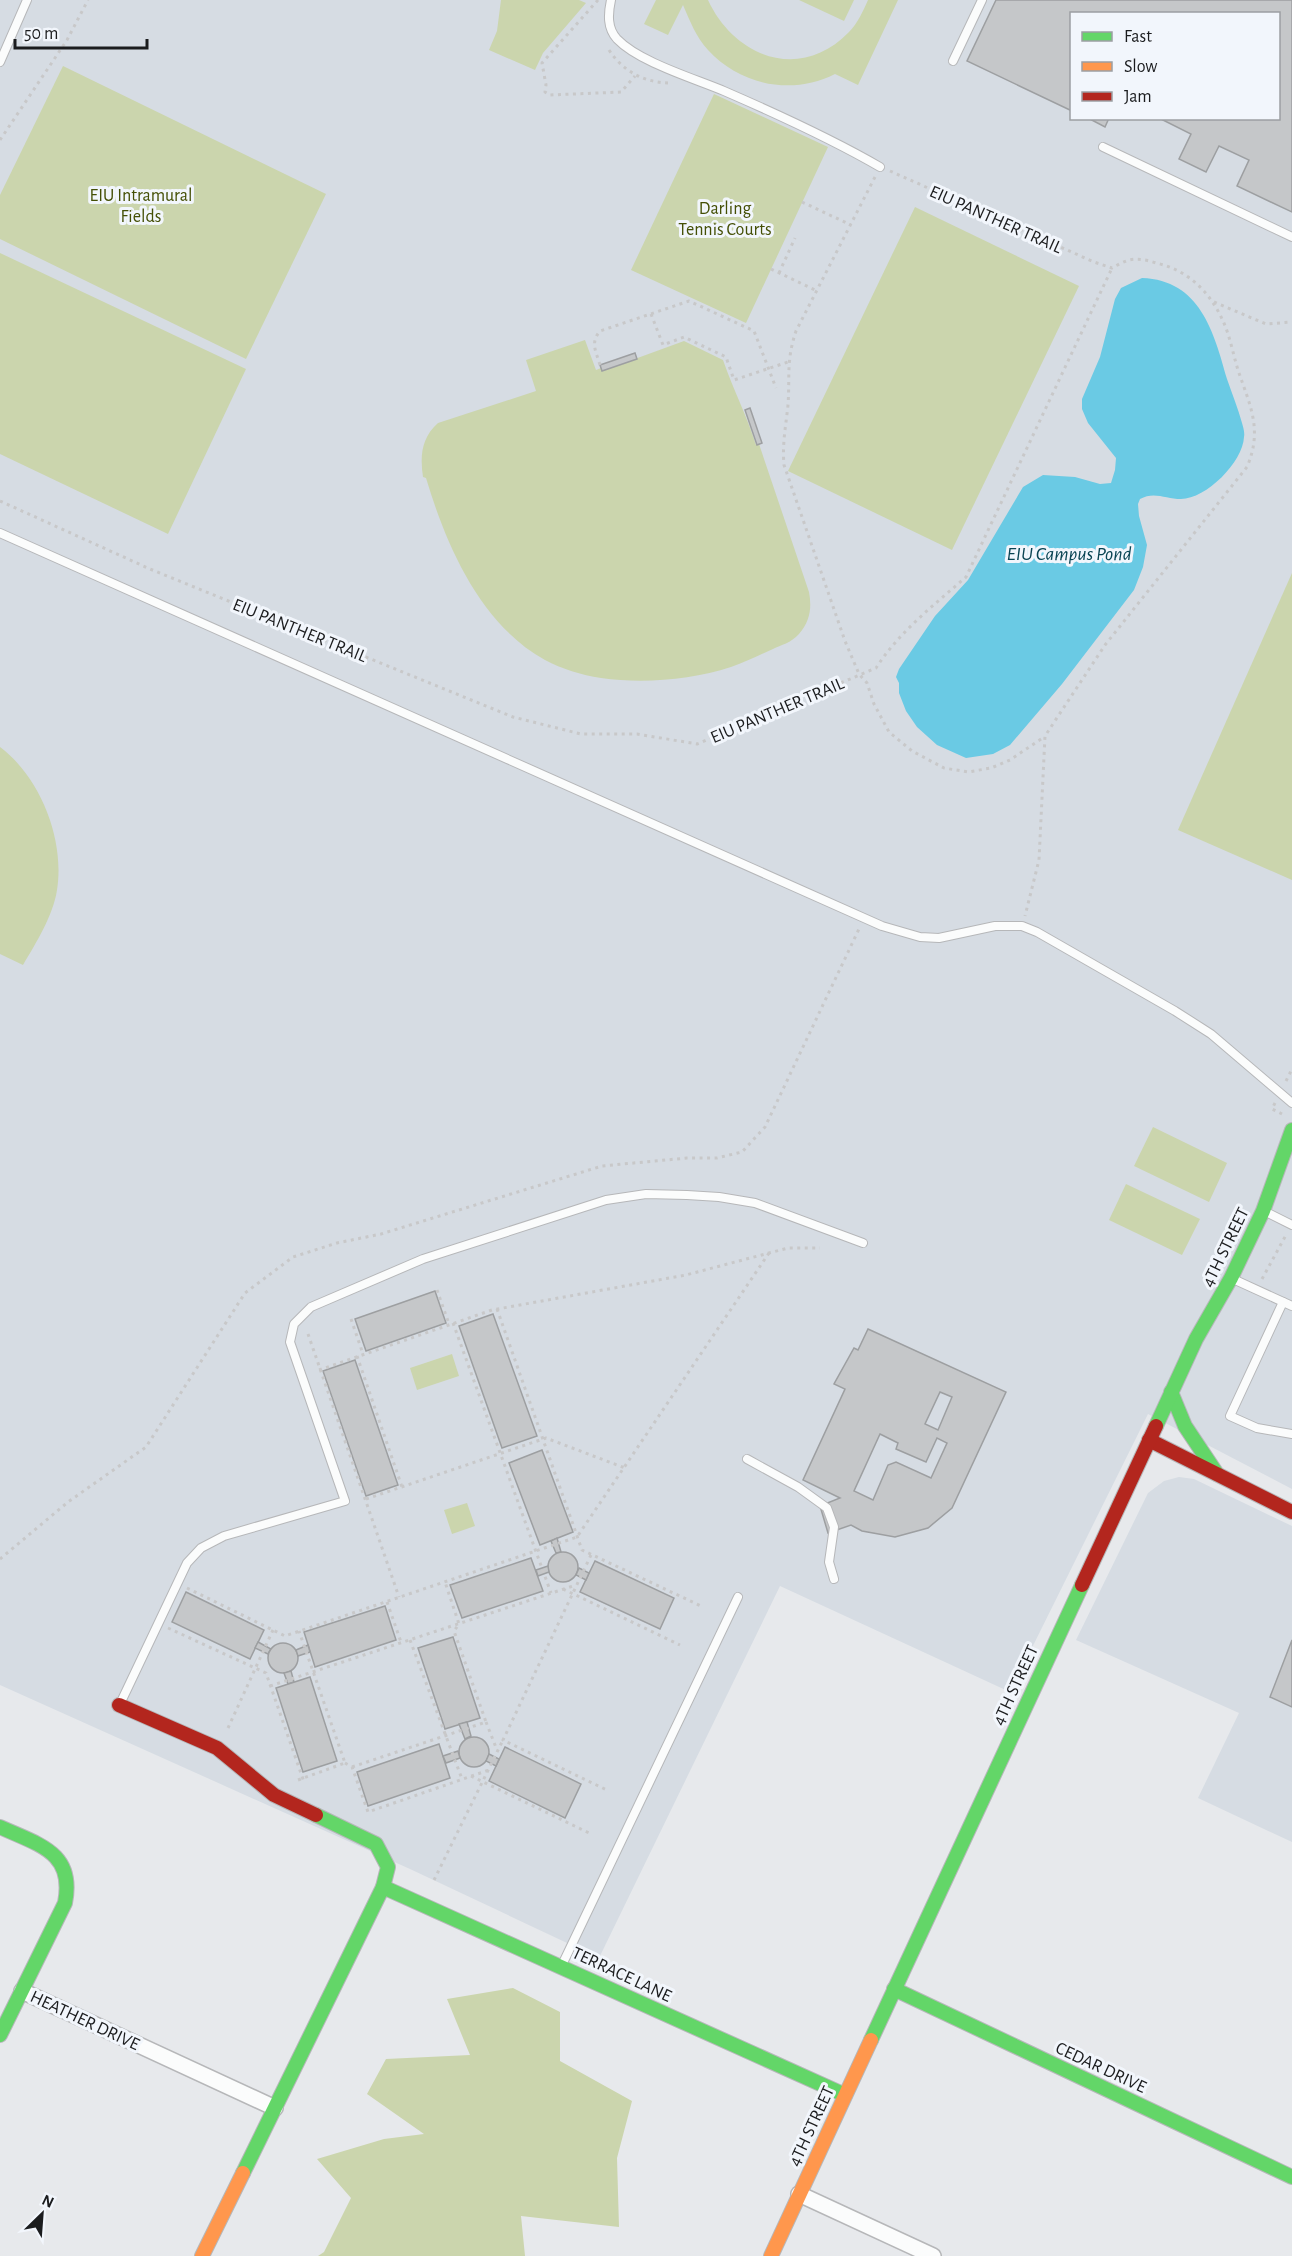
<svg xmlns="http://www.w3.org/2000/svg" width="1292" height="2256" viewBox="0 0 1292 2256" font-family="'Alegreya Sans',sans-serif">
<rect width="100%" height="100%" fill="#e7e9ec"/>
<g fill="#d6dce3" fill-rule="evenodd">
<path d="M 0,0 L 1292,0 L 1292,1489 L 1148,1414 L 1010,1692 L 780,1586 L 599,1958 L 410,1869 L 0,1685 ZM 1072,14 L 1278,14 L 1278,118 L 1072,118 Z"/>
<path d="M 1179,1477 L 1194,1479 L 1292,1526 L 1292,1842 L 1198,1798 L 1239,1713 L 1076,1640 L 1148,1493 L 1164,1481 Z"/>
</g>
<g fill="#cbd5ad">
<path d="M 501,0 L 579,0 L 586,3 L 543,53 L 535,70 L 489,50 L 497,31 Z"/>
<path d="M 656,0 L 708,0 C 735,58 801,82 849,32 C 858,23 863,11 868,0 L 898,0 L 858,85 L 835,74 C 792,96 740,85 708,50 C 696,37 690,21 683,5 L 668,35 L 644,24 Z"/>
<path d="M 799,0 L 854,0 L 844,21 Z"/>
<path d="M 63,66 L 326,194 L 246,359 L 0,239 L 0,195 Z"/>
<path d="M 714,94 L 828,147 L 746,323 L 631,270 Z"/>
<path d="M 915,207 L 1079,286 L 952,550 L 788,471 Z"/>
<path d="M 0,253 L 246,369 L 168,534 L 0,454 Z"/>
<path d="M 585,340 L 596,370 L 601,368 L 602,371 L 684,341 L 723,360 C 733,389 747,416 756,445 L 759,444 L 809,592 C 812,608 810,621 799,634 C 791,643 781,645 773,649 C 759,655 746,662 731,667 C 691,680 643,684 601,678 C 581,675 562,669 545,660 C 480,624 446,545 426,478 L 423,477 C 420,457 421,438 438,423 L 536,391 L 526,360 Z"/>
<path d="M 1292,573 L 1292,880 L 1178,830 Z"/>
<path d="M 0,747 C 41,778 65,840 57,890 C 53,916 36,943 23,965 L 0,954 Z"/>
<path d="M 1153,1127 L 1227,1163 L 1209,1202 L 1134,1166 Z"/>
<path d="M 1126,1184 L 1200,1219 L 1182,1255 L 1109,1220 Z"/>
<path d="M 452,1354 L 459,1376 L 417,1390 L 410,1368 Z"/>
<path d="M 467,1503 L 475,1526 L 452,1534 L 444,1510 Z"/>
<path d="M 513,1988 L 560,2012 L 560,2061 L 632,2101 L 617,2158 L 619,2227 L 521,2216 L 525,2256 L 318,2256 L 324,2252 L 351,2198 L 317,2159 L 384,2139 L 424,2134 L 367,2094 L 386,2059 L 470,2055 L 447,1999 Z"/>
</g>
<path fill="#6acae4" d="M 1142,278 C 1200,280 1214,332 1227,379 C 1232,394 1238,408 1242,423 C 1243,427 1245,432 1244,437 C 1243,462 1206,499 1181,499 C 1166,499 1154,491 1140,499 L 1138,504 L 1139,516 L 1147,545 L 1143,567 L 1134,590 L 1062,684 L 1010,745 L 993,754 L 966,758 L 937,745 L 917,727 L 906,711 L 899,693 L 899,683 L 896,677 L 899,669 L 935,616 L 968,580 L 1023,487 L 1043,475 L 1075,477 L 1100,484 L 1111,483 L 1115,470 L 1116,458 L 1088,423 L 1082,409 L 1082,399 L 1100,357 L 1115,299 L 1121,288 Z"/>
<g fill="#c5c7c9" stroke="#9d9fa1" stroke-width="1.5" fill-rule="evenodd">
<path d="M 996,0 L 1292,0 L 1292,212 L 1237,186 L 1249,160 L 1219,146 L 1206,172 L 1179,159 L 1191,134 L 1159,118 L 1278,118 L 1278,14 L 1072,14 L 1072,111 L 967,61 Z"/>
<path d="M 1088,118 L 1109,118 L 1105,127 Z"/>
<path d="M 635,353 L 637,359 L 602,371 L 600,365 Z"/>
<path d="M 750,408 L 762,443 L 757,445 L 745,410 Z"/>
<path d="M 435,1291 L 446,1323 L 366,1351 L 355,1319 Z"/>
<path d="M 493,1314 L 537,1436 L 502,1448 L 459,1326 Z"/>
<path d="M 868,1329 L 1006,1392 L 952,1508 L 928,1528 L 895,1537 L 862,1531 L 851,1525 L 828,1533 L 820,1506 L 840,1498 L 803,1480 L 845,1389 L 834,1384 L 854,1348 L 858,1350 ZM 940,1392 L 952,1397 L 938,1430 L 925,1424 ZM 880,1434 L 898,1443 L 896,1449 L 926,1462 L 937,1438 L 947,1443 L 931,1478 L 896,1462 L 888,1465 L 873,1500 L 854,1491 Z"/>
<path d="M 355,1360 L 398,1485 L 366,1496 L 323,1371 Z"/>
<path d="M 542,1450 L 573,1532 L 540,1545 L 509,1463 Z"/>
<path d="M 557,1538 L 561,1552 L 556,1553 L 551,1541 Z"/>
<circle cx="563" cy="1567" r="15"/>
<path d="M 531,1558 L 543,1591 L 462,1618 L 450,1585 Z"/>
<path d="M 595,1561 L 674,1598 L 660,1629 L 580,1592 Z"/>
<path d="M 548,1566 L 549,1572 L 538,1576 L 536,1570 Z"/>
<path d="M 579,1568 L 589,1573 L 586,1580 L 576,1575 Z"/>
<path d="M 186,1592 L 264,1630 L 250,1659 L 172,1622 Z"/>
<path d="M 385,1606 L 396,1640 L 315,1667 L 304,1632 Z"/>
<path d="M 453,1637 L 480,1718 L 445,1729 L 418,1648 Z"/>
<path d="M 1292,1640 L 1292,1707 L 1270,1697 Z"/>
<path d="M 258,1642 L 271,1649 L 268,1654 L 255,1648 Z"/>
<circle cx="283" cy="1658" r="15"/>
<path d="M 308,1645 L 310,1652 L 298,1656 L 296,1650 Z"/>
<path d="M 291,1671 L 294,1682 L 288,1684 L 284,1673 Z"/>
<path d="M 310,1677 L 337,1761 L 303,1772 L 276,1688 Z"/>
<path d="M 467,1722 L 471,1736 L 465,1739 L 459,1724 Z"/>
<circle cx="474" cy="1752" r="15"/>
<path d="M 439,1744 L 450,1778 L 368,1806 L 357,1772 Z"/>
<path d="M 505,1747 L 581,1784 L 565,1818 L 489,1781 Z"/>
<path d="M 458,1751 L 460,1758 L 446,1763 L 443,1756 Z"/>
<path d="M 489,1754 L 499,1759 L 496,1766 L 486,1761 Z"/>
</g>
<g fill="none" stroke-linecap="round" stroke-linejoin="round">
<g stroke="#b6b7b9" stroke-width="10">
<g id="lane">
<path d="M 611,0 C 608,14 607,28 617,39 C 639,62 693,78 724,91 C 777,114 830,138 880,167"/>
<path d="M 953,61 L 982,0"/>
<path d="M 0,62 L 27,0"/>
<path d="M 1103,147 L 1292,237"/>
<path d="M 0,533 L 882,926 L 920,937 L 939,938 L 995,926 L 1022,926 L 1037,932 L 1175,1011 L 1211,1034 L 1292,1103"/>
<path d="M 1264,1211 L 1292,1225"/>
<path d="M 1233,1279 L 1292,1306"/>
<path d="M 1283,1302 L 1230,1416 L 1257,1428 L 1292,1434"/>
<path d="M 747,1459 L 798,1487 L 827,1508 L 834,1527 L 829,1562 L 834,1579"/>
<path d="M 120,1704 L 187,1563 L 201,1548 L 224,1536 L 345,1501 L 290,1342 L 294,1324 L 311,1307 L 423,1259 L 606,1200 L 646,1194 L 687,1195 L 719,1197 L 755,1203 L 863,1243"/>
<path d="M 562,1965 L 738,1597"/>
</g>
</g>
<g stroke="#b6b7b9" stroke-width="18">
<g id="street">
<path d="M 22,1991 L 275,2108"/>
<path d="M 799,2194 L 933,2256"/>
</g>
</g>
<g stroke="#b6b7b9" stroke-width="16">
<g id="fast">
<path d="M 1171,1392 L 1185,1426 L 1217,1474"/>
<path d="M 1156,1426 L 1196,1339 L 1231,1278 L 1263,1211 L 1292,1130"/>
<path d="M 0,1827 C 39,1845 75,1852 65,1903 L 0,2035"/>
<path d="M 383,1887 L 845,2095"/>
<path d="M 894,1989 L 1292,2177"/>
<path d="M 871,2040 L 1082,1585"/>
<path d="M 243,2173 L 383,1887 L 388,1867 L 376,1844 L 316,1815"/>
</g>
</g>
<g stroke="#b6b7b9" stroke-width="16">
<g id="slow">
<path d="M 202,2256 L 243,2173"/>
<path d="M 771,2256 L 871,2040"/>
</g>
</g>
<g stroke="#b6b7b9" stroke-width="16">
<g id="jam">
<path d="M 1149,1440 L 1292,1512"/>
<path d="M 1082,1585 L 1156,1426"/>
<path d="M 119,1705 L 217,1748 L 274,1795 L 316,1815"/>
</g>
</g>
<g stroke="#c8c8c9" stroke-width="3" stroke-dasharray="3 4.5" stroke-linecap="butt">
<path d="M 598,0 L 542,63 L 546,85 L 545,92 L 550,95 L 621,92 L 635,76"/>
<path d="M 609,50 C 623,71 643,82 668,83"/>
<path d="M 0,140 L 67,40 L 88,0"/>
<path d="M 890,171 L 1094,262 L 1112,268 C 1117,265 1123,262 1129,260 C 1138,258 1147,260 1156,263 C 1188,270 1210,292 1223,321 C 1230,336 1233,354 1238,370 C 1250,406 1263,429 1247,467 L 1105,645 L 1045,736 L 1039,860 L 1025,916"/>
<path d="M 875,177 L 796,331 C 786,361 790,376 788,405 C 786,425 782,444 784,465 L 845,641 L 859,674 L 867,683 L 874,704 L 889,732 L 912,751 L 944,768 L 968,772 L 991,768 L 1010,760 L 1044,737"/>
<path d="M 802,202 L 851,225"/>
<path d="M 771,269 L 817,291"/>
<path d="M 779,273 L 795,238"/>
<path d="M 1214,302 L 1266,324 L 1292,322"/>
<path d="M 651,314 L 663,345 L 684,337 L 726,357 L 734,380 L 788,362"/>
<path d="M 600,365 C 596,351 590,343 600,331 L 689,301 L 754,331 L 776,388"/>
<path d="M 0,501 L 150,569 L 513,717 L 581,734 L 637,734 L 697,744 L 876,668 C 899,632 934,605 966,577 L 1112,268"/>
<path d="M 1286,1081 L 1292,1069"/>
<path d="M 1275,1103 L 1272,1109 L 1282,1114"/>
<path d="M 1262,1279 L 1286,1235"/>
<path d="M 437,1290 L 449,1324"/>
<path d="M 497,1309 L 582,1550 L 701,1606"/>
<path d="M 351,1319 L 363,1354"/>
<path d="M 453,1323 L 551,1593"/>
<path d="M 308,1334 L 399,1597"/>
<path d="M 357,1356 L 402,1487"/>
<path d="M 319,1370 L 492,1310 L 686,1275 L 788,1248 L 820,1248"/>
<path d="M 366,1499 L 546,1438 L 625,1468"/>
<path d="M 591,1555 L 503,1740 L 609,1791"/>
<path d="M 0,1559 L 68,1502 L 146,1447 L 245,1293 L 293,1257 L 337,1243 L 381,1234 L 602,1166 L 687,1158 L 717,1158 L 742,1152 L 765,1127 L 859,929"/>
<path d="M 187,1588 L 285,1636 L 577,1537 L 769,1253"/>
<path d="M 563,1589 L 680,1645"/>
<path d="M 387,1602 L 401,1642"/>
<path d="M 168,1628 L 266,1673 L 304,1782"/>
<path d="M 410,1640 L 462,1779"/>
<path d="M 270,1686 L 576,1585"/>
<path d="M 486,1722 L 497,1750"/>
<path d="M 228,1728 L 273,1630"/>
<path d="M 345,1763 L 352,1767 L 368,1812 L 489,1770"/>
<path d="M 352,1767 L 486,1722 L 454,1631 L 459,1624 L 445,1582"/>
<path d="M 471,1776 L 589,1833"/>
<path d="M 298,1780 L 345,1763 L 299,1631"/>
<path d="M 434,1880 L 503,1740"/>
</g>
<use href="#lane" stroke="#fbfcfc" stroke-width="8"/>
<use href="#street" stroke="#fbfcfc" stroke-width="15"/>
<use href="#fast" stroke="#63d668" stroke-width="14"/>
<use href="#slow" stroke="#ff974d" stroke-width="14"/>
<use href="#jam" stroke="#b3261e" stroke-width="14"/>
</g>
<g text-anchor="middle" stroke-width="6" stroke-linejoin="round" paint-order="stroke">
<g font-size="18" fill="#444f05" stroke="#f2f6fc">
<text x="141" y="201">EIU Intramural<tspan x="141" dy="21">Fields</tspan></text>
<text x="725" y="214">Darling<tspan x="725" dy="21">Tennis Courts</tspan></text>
</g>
<g font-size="18" fill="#1b1c1e" stroke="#f2f6fc">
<text transform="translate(996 219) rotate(24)" y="6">EIU PANTHER TRAIL</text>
<text transform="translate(300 630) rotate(22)" y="6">EIU PANTHER TRAIL</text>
<text transform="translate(777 710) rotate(-23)" y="6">EIU PANTHER TRAIL</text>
<text transform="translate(1225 1247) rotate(-64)" y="6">4TH STREET</text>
<text transform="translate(1015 1685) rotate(-65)" y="6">4TH STREET</text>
<text transform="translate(622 1974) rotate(25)" y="6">TERRACE LANE</text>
<text transform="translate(85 2020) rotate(25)" y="6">HEATHER DRIVE</text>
<text transform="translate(1101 2067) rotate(25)" y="6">CEDAR DRIVE</text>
<text transform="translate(811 2126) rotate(-65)" y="6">4TH STREET</text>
</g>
<g font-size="20" font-style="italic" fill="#094453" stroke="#f2f6fc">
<text x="1069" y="560">EIU Campus Pond</text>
</g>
</g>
<rect x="1070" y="12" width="210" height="108" fill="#f2f6fc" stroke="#9c9fa3" stroke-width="1.5"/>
<rect x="1082" y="32" width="30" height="9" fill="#63d668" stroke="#9c9fa3" stroke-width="1.5"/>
<text x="1124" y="42" font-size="18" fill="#1b1c1e">Fast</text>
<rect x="1082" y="62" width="30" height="9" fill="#ff974d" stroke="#9c9fa3" stroke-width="1.5"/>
<text x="1124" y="72" font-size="18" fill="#1b1c1e">Slow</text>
<rect x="1082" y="92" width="30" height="9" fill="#b3261e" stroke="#9c9fa3" stroke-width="1.5"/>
<text x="1124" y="102" font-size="18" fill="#1b1c1e">Jam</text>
<g transform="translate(42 2214) rotate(25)" stroke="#f2f6fc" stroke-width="4.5" paint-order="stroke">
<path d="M0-4.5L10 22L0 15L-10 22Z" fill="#1b1c1e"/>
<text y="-9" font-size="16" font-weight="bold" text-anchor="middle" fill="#1b1c1e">N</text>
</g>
<path d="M15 39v9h132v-9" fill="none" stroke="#1b1c1e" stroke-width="3"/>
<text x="24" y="39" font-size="18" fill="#1b1c1e" stroke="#f2f6fc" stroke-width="4.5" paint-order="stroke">50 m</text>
</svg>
